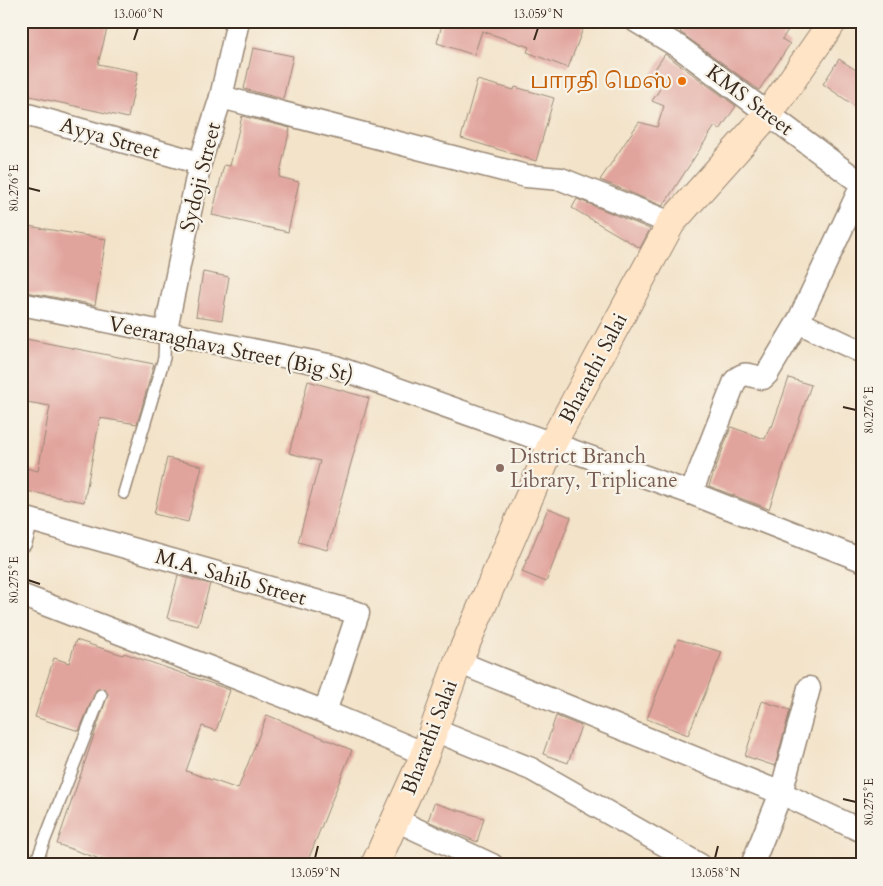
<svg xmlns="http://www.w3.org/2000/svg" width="883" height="886" viewBox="0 0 883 886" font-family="Cardo,'Noto Serif Tamil',serif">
<rect width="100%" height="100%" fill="#f7f3e8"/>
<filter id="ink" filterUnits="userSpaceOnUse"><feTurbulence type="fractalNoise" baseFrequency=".02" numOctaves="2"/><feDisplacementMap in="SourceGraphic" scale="10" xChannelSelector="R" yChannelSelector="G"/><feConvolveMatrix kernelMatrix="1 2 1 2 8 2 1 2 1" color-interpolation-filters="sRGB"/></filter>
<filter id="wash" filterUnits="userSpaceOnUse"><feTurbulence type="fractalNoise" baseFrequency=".0096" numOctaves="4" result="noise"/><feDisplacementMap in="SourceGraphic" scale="20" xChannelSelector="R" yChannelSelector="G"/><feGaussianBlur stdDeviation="1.12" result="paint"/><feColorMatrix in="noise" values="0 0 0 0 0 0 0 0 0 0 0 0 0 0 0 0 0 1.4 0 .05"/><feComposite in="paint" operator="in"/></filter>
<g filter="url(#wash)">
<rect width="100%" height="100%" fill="#f3e3c9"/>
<g id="blocks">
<g fill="#e1a49d">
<path d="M 21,21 L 109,21 L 98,64 L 138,72 L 128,118 L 21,94 Z"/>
<path d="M 443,21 L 586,21 L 568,68 L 527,52 L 529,47 L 482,31 L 474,55 L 437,43 Z"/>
<path d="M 687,21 L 794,21 L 782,39 L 790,44 L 759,90 L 680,32 Z"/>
<path d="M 253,48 L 293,56 L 283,99 L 244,89 Z"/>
<path d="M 665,54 L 736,106 L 720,130 L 715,126 L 663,206 L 600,180 L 639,122 L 657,127 L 664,106 L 652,101 L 660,89 L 647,81 Z"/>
<path d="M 839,59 L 862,74 L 862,111 L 823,84 Z"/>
<path d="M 477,80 L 514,90 L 515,87 L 554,98 L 536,161 L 461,138 Z"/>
<path d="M 242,116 L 290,128 L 279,177 L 299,182 L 288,232 L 212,215 L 224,165 L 230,166 Z"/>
<path d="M 577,199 L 650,229 L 640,248 L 572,208 Z"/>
<path d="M 28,226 L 106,239 L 95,305 L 21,291 L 21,269 Z"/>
<path d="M 203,272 L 229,277 L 222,320 L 196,316 Z"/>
<path d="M 21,338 L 154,364 L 137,424 L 100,418 L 84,502 L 21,490 L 21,467 L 38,471 L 50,406 L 21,401 Z"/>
<path d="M 789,378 L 811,385 L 769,509 L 709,486 L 731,427 L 765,439 L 770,426 L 772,427 Z"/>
<path d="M 308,381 L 369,398 L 327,550 L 298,542 L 320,461 L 289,453 Z"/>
<path d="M 167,458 L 202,466 L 188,522 L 154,514 Z"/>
<path d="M 548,508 L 571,517 L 546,582 L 522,572 Z"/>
<path d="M 178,576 L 210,584 L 198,626 L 167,618 Z"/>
<path d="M 678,639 L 722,652 L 688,735 L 647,719 Z"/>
<path d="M 76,640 L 123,655 L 124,653 L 230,690 L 216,731 L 202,726 L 186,771 L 238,789 L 267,715 L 352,750 L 306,865 L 117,865 L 57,844 L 108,694 L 103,688 L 96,690 L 79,731 L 35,717 L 54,658 L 69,663 Z"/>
<path d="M 762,701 L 790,710 L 775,766 L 745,756 Z"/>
<path d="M 556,716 L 581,726 L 568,763 L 543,754 Z"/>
<path d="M 434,803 L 484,818 L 477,842 L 428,821 Z"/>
</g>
</g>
</g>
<g filter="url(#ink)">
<use href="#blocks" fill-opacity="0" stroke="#978674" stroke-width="1"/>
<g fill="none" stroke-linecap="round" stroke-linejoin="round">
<g stroke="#978674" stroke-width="14">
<g id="lane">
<path d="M 124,493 L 164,358 L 165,334"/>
<path d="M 35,865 L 101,695"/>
</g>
</g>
<g stroke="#978674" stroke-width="25">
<g id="street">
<path d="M 636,21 L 679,47 L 862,184"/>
<path d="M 221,97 L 526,176 L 561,179 L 671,223"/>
<path d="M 21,113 L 200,163"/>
<path d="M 21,304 L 333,366 L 691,493 L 862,560"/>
<path d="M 798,322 L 862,352"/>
<path d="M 165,334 L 200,163 L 221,97 L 238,21"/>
<path d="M 691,493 L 735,381 C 746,369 750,377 763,378 L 767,374 L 798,322 L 862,185"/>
<path d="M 21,541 L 27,519 L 358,613 L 325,712"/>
<path d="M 21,595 L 325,712 L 425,754"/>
<path d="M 458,662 L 781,793 L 862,831"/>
<path d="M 434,730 L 531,769 L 700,865"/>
<path d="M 396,820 L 492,865"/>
<path d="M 752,865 L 781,793 L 809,688"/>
</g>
</g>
<g stroke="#978674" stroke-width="30">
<path id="secondary" d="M 375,865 L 425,754 L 458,662 L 552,444 L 671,223 L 769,113 L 833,21"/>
</g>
<use href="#lane" stroke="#fff" stroke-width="11"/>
<use href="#street" stroke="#fff" stroke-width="22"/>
<use href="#secondary" stroke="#ffe4c6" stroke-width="28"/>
</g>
</g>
<path fill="none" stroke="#3b2a1e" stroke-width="2" d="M 134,40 L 138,28M 534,40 L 538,28M 28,188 L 40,191M 843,407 L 856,410M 28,580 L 40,584M 843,799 L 856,802M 315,858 L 318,846M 715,858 L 718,846"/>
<circle fill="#e8710a" stroke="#f7f3e8" stroke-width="2" cx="682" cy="81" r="5"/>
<circle fill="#8d6e63" stroke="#f7f3e8" stroke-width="2" cx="500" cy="468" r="5"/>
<g text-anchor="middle" stroke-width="4.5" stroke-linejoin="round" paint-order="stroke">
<g font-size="21" fill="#c56008" stroke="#f7f3e8" text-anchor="end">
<text x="672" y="88">பாரதி மெஸ்</text>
</g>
<g font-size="21" fill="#3b2a1e" stroke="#f7f3e8">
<text transform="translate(750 100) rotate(37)" y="7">KMS Street</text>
<text transform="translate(110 138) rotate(16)" y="7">Ayya Street</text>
<text transform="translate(200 177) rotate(-76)" y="7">Sydoji Street</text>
<text transform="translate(231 349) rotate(12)" y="7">Veeraraghava Street (Big St)</text>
<text transform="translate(593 368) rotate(-62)" y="7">Bharathi Salai</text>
<text transform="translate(231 577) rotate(16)" y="7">M.A. Sahib Street</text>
<text transform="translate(429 737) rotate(-69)" y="7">Bharathi Salai</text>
</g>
<g font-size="21" fill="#785e54" stroke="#f7f3e8" text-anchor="start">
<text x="510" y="463">District Branch<tspan x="510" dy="24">Library, Triplicane</tspan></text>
</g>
</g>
<rect width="883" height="886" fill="none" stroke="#f7f3e8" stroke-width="55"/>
<rect x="28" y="28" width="828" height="830" fill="none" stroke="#3b2a1e" stroke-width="2"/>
<g font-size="12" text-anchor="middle" fill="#3b2a1e">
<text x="138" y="18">13.060°N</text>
<text x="538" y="18">13.059°N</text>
<text transform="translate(14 188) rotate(-90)" y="4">80.276°E</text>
<text transform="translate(869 410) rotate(-90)" y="4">80.276°E</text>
<text transform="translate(14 580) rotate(-90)" y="4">80.275°E</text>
<text transform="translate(869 802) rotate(-90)" y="4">80.275°E</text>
<text x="315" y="877">13.059°N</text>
<text x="715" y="877">13.058°N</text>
</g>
</svg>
